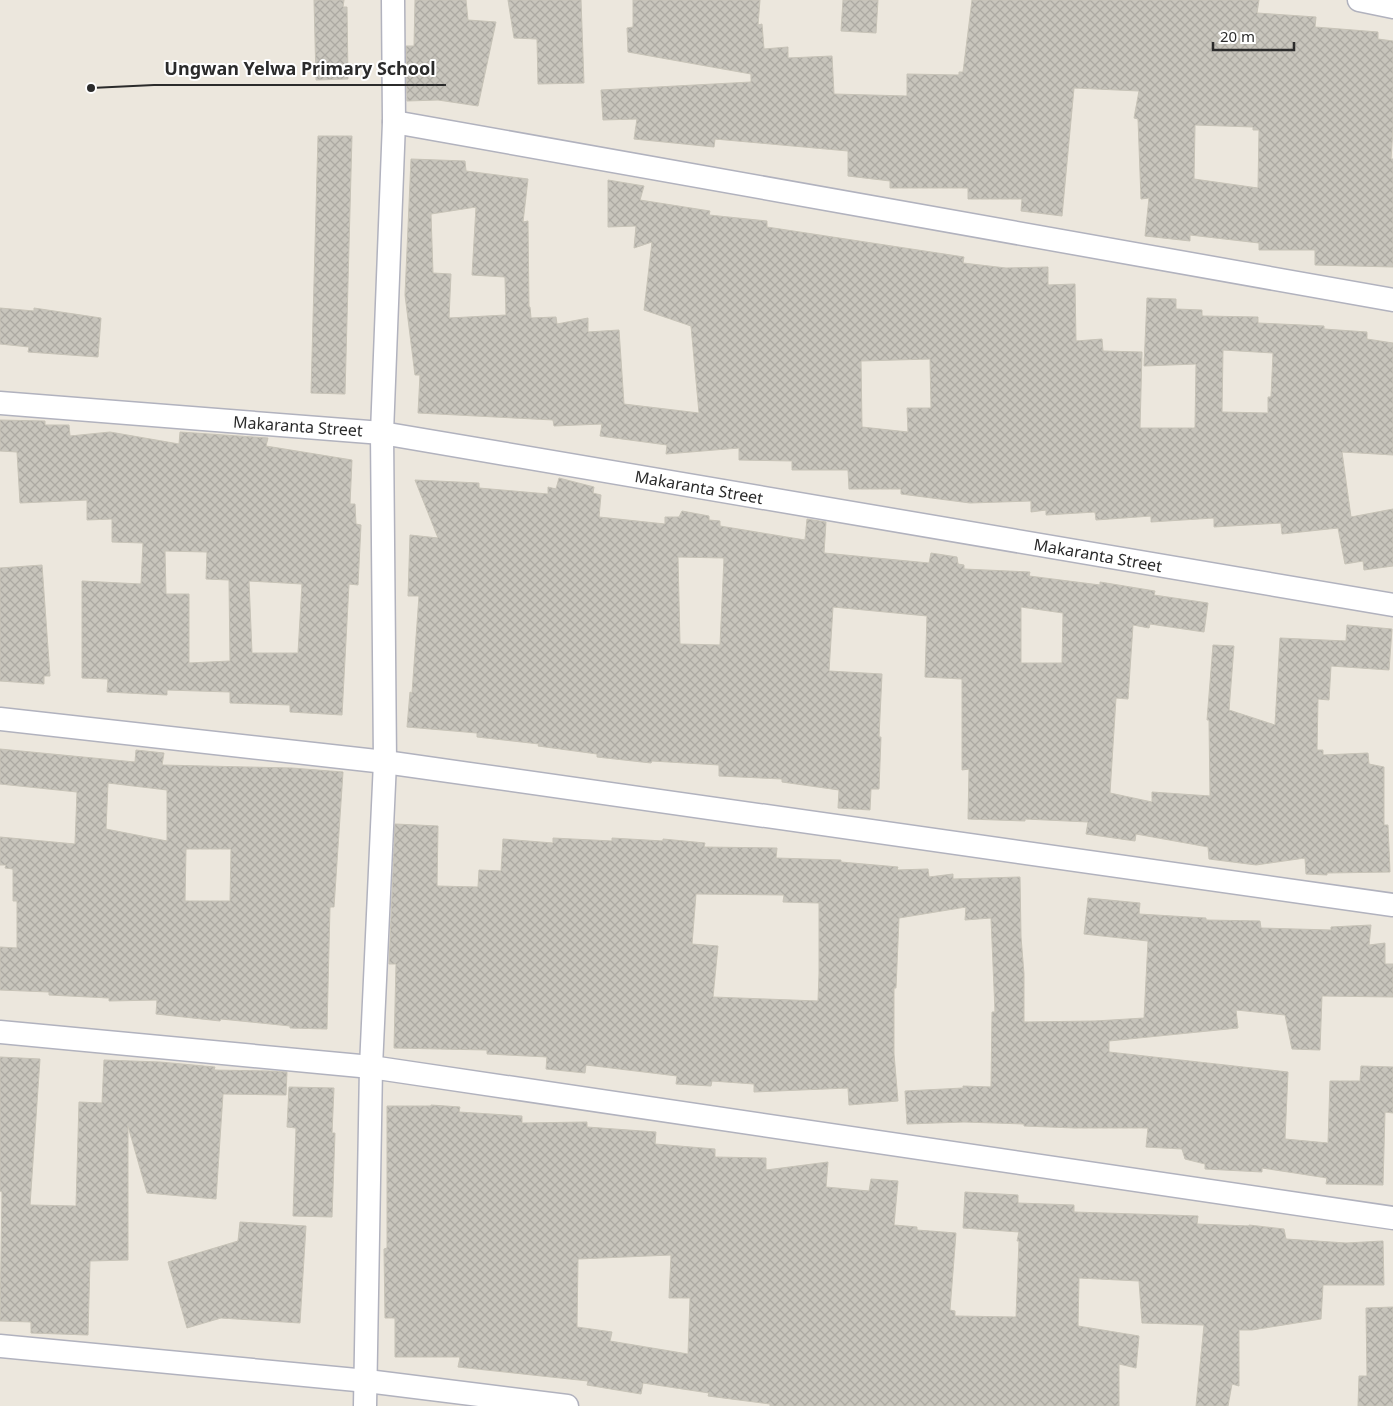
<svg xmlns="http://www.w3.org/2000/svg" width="1393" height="1406" viewBox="0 0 1393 1406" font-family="'Noto Sans',sans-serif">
<defs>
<pattern id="building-cross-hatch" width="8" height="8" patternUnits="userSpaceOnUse" patternTransform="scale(1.25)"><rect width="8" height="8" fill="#c8c5bc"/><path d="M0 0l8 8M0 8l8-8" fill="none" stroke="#aca9a2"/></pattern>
</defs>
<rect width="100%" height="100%" fill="#ece7dd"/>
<g fill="url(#building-cross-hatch)" stroke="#c7c3b7" fill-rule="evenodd">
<path d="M 314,0 L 344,0 L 343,7 L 347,7 L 348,79 L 316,80 Z"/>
<path d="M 415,0 L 466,0 L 468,20 L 496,22 L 478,106 L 438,100 L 407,101 L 406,46 L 414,46 Z"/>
<path d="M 508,0 L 581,0 L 584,83 L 538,84 L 537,39 L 514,38 Z"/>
<path d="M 633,0 L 760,0 L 758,25 L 762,24 L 764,49 L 788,47 L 788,58 L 832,56 L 834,94 L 907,96 L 907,74 L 959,75 L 959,72 L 963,72 L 972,0 L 1259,0 L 1257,13 L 1316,17 L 1315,27 L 1378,32 L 1378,39 L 1393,41 L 1393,130 L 1391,159 L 1393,159 L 1393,267 L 1315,265 L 1315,250 L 1259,250 L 1259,243 L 1190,235 L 1190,241 L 1145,236 L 1149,198 L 1141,199 L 1138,119 L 1134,118 L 1139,91 L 1074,88 L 1062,216 L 1021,211 L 1022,199 L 968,199 L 968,188 L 890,188 L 890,181 L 848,176 L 848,151 L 715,139 L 714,147 L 634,139 L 637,119 L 603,120 L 601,90 L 751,82 L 751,74 L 628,52 L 627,28 L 633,27 ZM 1195,125 L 1253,127 L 1253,130 L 1259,130 L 1258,188 L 1194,179 Z"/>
<path d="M 843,0 L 878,0 L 876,33 L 841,31 Z"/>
<path d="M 318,136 L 352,136 L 345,394 L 311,393 Z"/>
<path d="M 411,159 L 465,161 L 466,171 L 528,179 L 523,222 L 528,221 L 529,307 L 530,307 L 531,318 L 556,317 L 557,324 L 588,318 L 588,332 L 619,330 L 624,404 L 699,413 L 691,326 L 644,310 L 652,242 L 634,248 L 636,226 L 608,227 L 608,180 L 644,186 L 640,200 L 710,211 L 709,215 L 767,221 L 767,227 L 964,257 L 963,263 L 1006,268 L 1048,267 L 1048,285 L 1075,284 L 1076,341 L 1102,339 L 1103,351 L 1142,352 L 1140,428 L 1195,428 L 1196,364 L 1144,366 L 1147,298 L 1176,299 L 1176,309 L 1202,310 L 1202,316 L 1258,317 L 1258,323 L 1324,326 L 1324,329 L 1367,332 L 1367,339 L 1393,343 L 1393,455 L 1342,452 L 1351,517 L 1393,509 L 1393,566 L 1364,570 L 1363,561 L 1345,564 L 1338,528 L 1282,534 L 1281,523 L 1214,527 L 1214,518 L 1151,522 L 1151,516 L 1096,520 L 1095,512 L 1046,515 L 1046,510 L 1031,512 L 1031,501 L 970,503 L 901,494 L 901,489 L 849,489 L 848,470 L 792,470 L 792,461 L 739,460 L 739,448 L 666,454 L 667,445 L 600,436 L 602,424 L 554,426 L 553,420 L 418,413 L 420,375 L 415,375 L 405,295 ZM 476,207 L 472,275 L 505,277 L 506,315 L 449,318 L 451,274 L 433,273 L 431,214 ZM 1223,350 L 1273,353 L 1271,397 L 1268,397 L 1268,413 L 1222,412 ZM 930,359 L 931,408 L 907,408 L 908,432 L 862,427 L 861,361 Z"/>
<path d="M 0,308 L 34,311 L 34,308 L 101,318 L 98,357 L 28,352 L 29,347 L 0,344 Z"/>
<path d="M 0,420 L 45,421 L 45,425 L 69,425 L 70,436 L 110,432 L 179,444 L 180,432 L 268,438 L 266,446 L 352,460 L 350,504 L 355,504 L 356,524 L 361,525 L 358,585 L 349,584 L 342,715 L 290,712 L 290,705 L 230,703 L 230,692 L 167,690 L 167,695 L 107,692 L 108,679 L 82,678 L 82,581 L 141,584 L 143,543 L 112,542 L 112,519 L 87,520 L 87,500 L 20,503 L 17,452 L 0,451 ZM 165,551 L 207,552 L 206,579 L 229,580 L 230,661 L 189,663 L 189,594 L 166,594 ZM 249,581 L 302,584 L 298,653 L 252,653 Z"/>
<path d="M 559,478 L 594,487 L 593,493 L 601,495 L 599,517 L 665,524 L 665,517 L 679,517 L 682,511 L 709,516 L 709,520 L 720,521 L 720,526 L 805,540 L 807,519 L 826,522 L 824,553 L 929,563 L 931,553 L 957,557 L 958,564 L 964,565 L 964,569 L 1030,572 L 1029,576 L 1100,585 L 1100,582 L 1155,591 L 1154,595 L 1208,603 L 1204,632 L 1150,624 L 1149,628 L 1133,625 L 1128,699 L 1116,698 L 1110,793 L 1152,802 L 1152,792 L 1210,796 L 1209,720 L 1207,720 L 1213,645 L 1234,646 L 1229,710 L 1275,725 L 1280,638 L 1346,641 L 1347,625 L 1392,629 L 1389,670 L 1331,666 L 1329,700 L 1318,699 L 1317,750 L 1323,750 L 1323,755 L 1368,753 L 1369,764 L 1384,767 L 1384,825 L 1388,825 L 1390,872 L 1327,873 L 1327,875 L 1306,874 L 1305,858 L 1256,865 L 1209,859 L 1208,847 L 1136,834 L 1135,841 L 1086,834 L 1088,822 L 1025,819 L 1025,821 L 968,819 L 969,769 L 962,770 L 962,679 L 925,677 L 927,616 L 833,607 L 829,671 L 882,674 L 879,737 L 881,737 L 879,789 L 871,789 L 870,810 L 838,808 L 839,790 L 782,782 L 782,779 L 719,776 L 719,765 L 652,761 L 651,763 L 597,757 L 597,754 L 538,746 L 539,744 L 477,737 L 477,733 L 407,727 L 410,692 L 412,693 L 419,596 L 408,596 L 410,535 L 438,538 L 415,480 L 479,483 L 479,488 L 548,494 L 548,487 L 556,489 ZM 678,557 L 724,558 L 720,645 L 680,644 ZM 1021,607 L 1063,613 L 1062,663 L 1021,663 Z"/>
<path d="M 42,565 L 50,676 L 44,676 L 44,684 L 0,681 L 0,568 Z"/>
<path d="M 0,749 L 135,762 L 136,750 L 164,753 L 162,765 L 292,768 L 343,772 L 334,907 L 330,907 L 327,1029 L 290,1028 L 290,1026 L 221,1019 L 220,1021 L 156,1014 L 157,1000 L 109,1001 L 109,998 L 49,995 L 49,992 L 0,990 L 0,947 L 17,948 L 17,901 L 13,901 L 13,869 L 5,868 L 6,865 L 0,865 L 0,837 L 75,844 L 77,792 L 0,784 ZM 108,783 L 167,790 L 167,841 L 106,829 ZM 186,849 L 231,849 L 230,901 L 185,901 Z"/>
<path d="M 395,824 L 438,826 L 437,886 L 478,887 L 479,870 L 501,871 L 503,839 L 553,843 L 553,838 L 612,841 L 612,838 L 663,841 L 663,839 L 705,843 L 704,847 L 777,848 L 776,858 L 841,860 L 841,862 L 898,867 L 897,870 L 928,869 L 929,877 L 953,874 L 953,879 L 1020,877 L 1021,937 L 1024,974 L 1024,1022 L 1095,1021 L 1144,1018 L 1148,941 L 1084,934 L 1088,898 L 1140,903 L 1139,914 L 1206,918 L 1206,920 L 1260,921 L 1261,928 L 1331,930 L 1331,927 L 1371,925 L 1369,945 L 1385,943 L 1385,964 L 1393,964 L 1393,997 L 1322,996 L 1320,1050 L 1292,1049 L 1285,1015 L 1236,1010 L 1238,1028 L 1109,1041 L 1109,1052 L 1288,1072 L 1285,1139 L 1328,1143 L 1330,1081 L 1360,1081 L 1361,1066 L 1393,1067 L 1393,1113 L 1385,1112 L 1383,1185 L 1326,1184 L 1327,1178 L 1262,1168 L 1262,1172 L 1205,1169 L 1205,1164 L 1185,1159 L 1182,1149 L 1146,1147 L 1148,1128 L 1075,1128 L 1024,1126 L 1024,1124 L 964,1122 L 907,1124 L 905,1091 L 963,1088 L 963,1086 L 991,1087 L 992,1012 L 995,1012 L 991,918 L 965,920 L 966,907 L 899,918 L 896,988 L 894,988 L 894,1054 L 898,1101 L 849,1105 L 848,1088 L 754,1092 L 754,1084 L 712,1081 L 711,1086 L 676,1084 L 677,1076 L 586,1065 L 585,1073 L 546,1069 L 547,1057 L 487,1054 L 487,1050 L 394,1048 L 396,964 L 389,964 ZM 696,894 L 784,895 L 783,902 L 819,903 L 819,974 L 818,1001 L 713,997 L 718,946 L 692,944 Z"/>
<path d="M 0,1057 L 40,1059 L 30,1205 L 76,1206 L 79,1102 L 102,1103 L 104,1060 L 160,1062 L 215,1067 L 214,1070 L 269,1071 L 287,1072 L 286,1095 L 223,1094 L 216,1199 L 147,1193 L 128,1126 L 128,1260 L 90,1261 L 88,1335 L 31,1333 L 31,1322 L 0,1321 L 2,1192 L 0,1191 Z"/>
<path d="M 289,1087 L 334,1088 L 332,1133 L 335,1133 L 332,1217 L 293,1216 L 296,1128 L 287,1127 Z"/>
<path d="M 431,1105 L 460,1107 L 459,1112 L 522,1116 L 522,1123 L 587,1122 L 587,1127 L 656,1132 L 655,1144 L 715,1149 L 715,1157 L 766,1158 L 766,1170 L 828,1162 L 826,1187 L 869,1191 L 871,1179 L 898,1181 L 894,1225 L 917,1227 L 917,1230 L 956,1233 L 950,1310 L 955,1311 L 955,1316 L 1016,1317 L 1019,1241 L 1017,1241 L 1019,1232 L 963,1228 L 965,1192 L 1018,1195 L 1018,1203 L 1074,1205 L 1074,1212 L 1198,1216 L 1197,1224 L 1249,1226 L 1249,1225 L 1284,1229 L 1286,1239 L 1346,1243 L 1383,1241 L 1384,1285 L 1323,1285 L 1321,1319 L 1252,1330 L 1239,1330 L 1239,1386 L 1232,1384 L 1228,1406 L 1196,1406 L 1204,1325 L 1142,1323 L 1139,1281 L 1079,1278 L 1078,1326 L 1139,1336 L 1136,1368 L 1119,1364 L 1119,1406 L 770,1406 L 770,1404 L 708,1396 L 709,1393 L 643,1383 L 641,1394 L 587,1385 L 588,1381 L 458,1367 L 460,1357 L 395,1357 L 395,1318 L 385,1318 L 384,1249 L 387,1248 L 387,1106 L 431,1106 ZM 671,1255 L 669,1298 L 690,1298 L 688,1354 L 610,1341 L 612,1332 L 577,1327 L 578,1259 Z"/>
<path d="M 240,1222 L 306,1226 L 300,1323 L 221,1318 L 187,1328 L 168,1262 L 238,1241 Z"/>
<path d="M 1393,1307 L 1393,1406 L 1358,1406 L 1359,1376 L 1367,1376 L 1366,1308 Z"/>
</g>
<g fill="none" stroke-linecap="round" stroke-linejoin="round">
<g stroke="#b1b2be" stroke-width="25">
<g id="minor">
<path d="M 1359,0 L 1393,7"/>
<path d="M 394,122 L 1393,300"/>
<path d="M 0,403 L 382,433 L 1393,605"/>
<path d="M 0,719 L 385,762 L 1393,905"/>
<path d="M 0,1032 L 371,1067 L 1393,1218"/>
<path d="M 0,1346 L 367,1381 L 567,1406"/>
<path d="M 365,1406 L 371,1067 L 385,762 L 382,433 L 394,122 L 393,0"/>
</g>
</g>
<use href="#minor" stroke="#fff" stroke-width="22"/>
</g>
<g text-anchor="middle" stroke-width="4" stroke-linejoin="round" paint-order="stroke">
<g font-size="16" fill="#2b2b2b" stroke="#fff">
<text transform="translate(298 426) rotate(4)" y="6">Makaranta Street</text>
<text transform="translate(699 487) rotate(10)" y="6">Makaranta Street</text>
<text transform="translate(1098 555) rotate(10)" y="6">Makaranta Street</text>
</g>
</g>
<path fill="none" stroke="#2b2b2b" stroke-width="2" d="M91 88L154 85H446"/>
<circle fill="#2b2b2b" stroke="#fff" stroke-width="2" cx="91" cy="88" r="5"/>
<g font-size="18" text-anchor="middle" font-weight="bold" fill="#2b2b2b" stroke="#fff" stroke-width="4" stroke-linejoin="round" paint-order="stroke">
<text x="300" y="75">Ungwan Yelwa Primary School</text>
</g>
<path d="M1213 42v8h81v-8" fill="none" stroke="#2b2b2b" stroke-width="2.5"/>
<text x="1220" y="42" font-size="15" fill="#2b2b2b" stroke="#ffffff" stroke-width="4" paint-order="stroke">20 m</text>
</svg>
